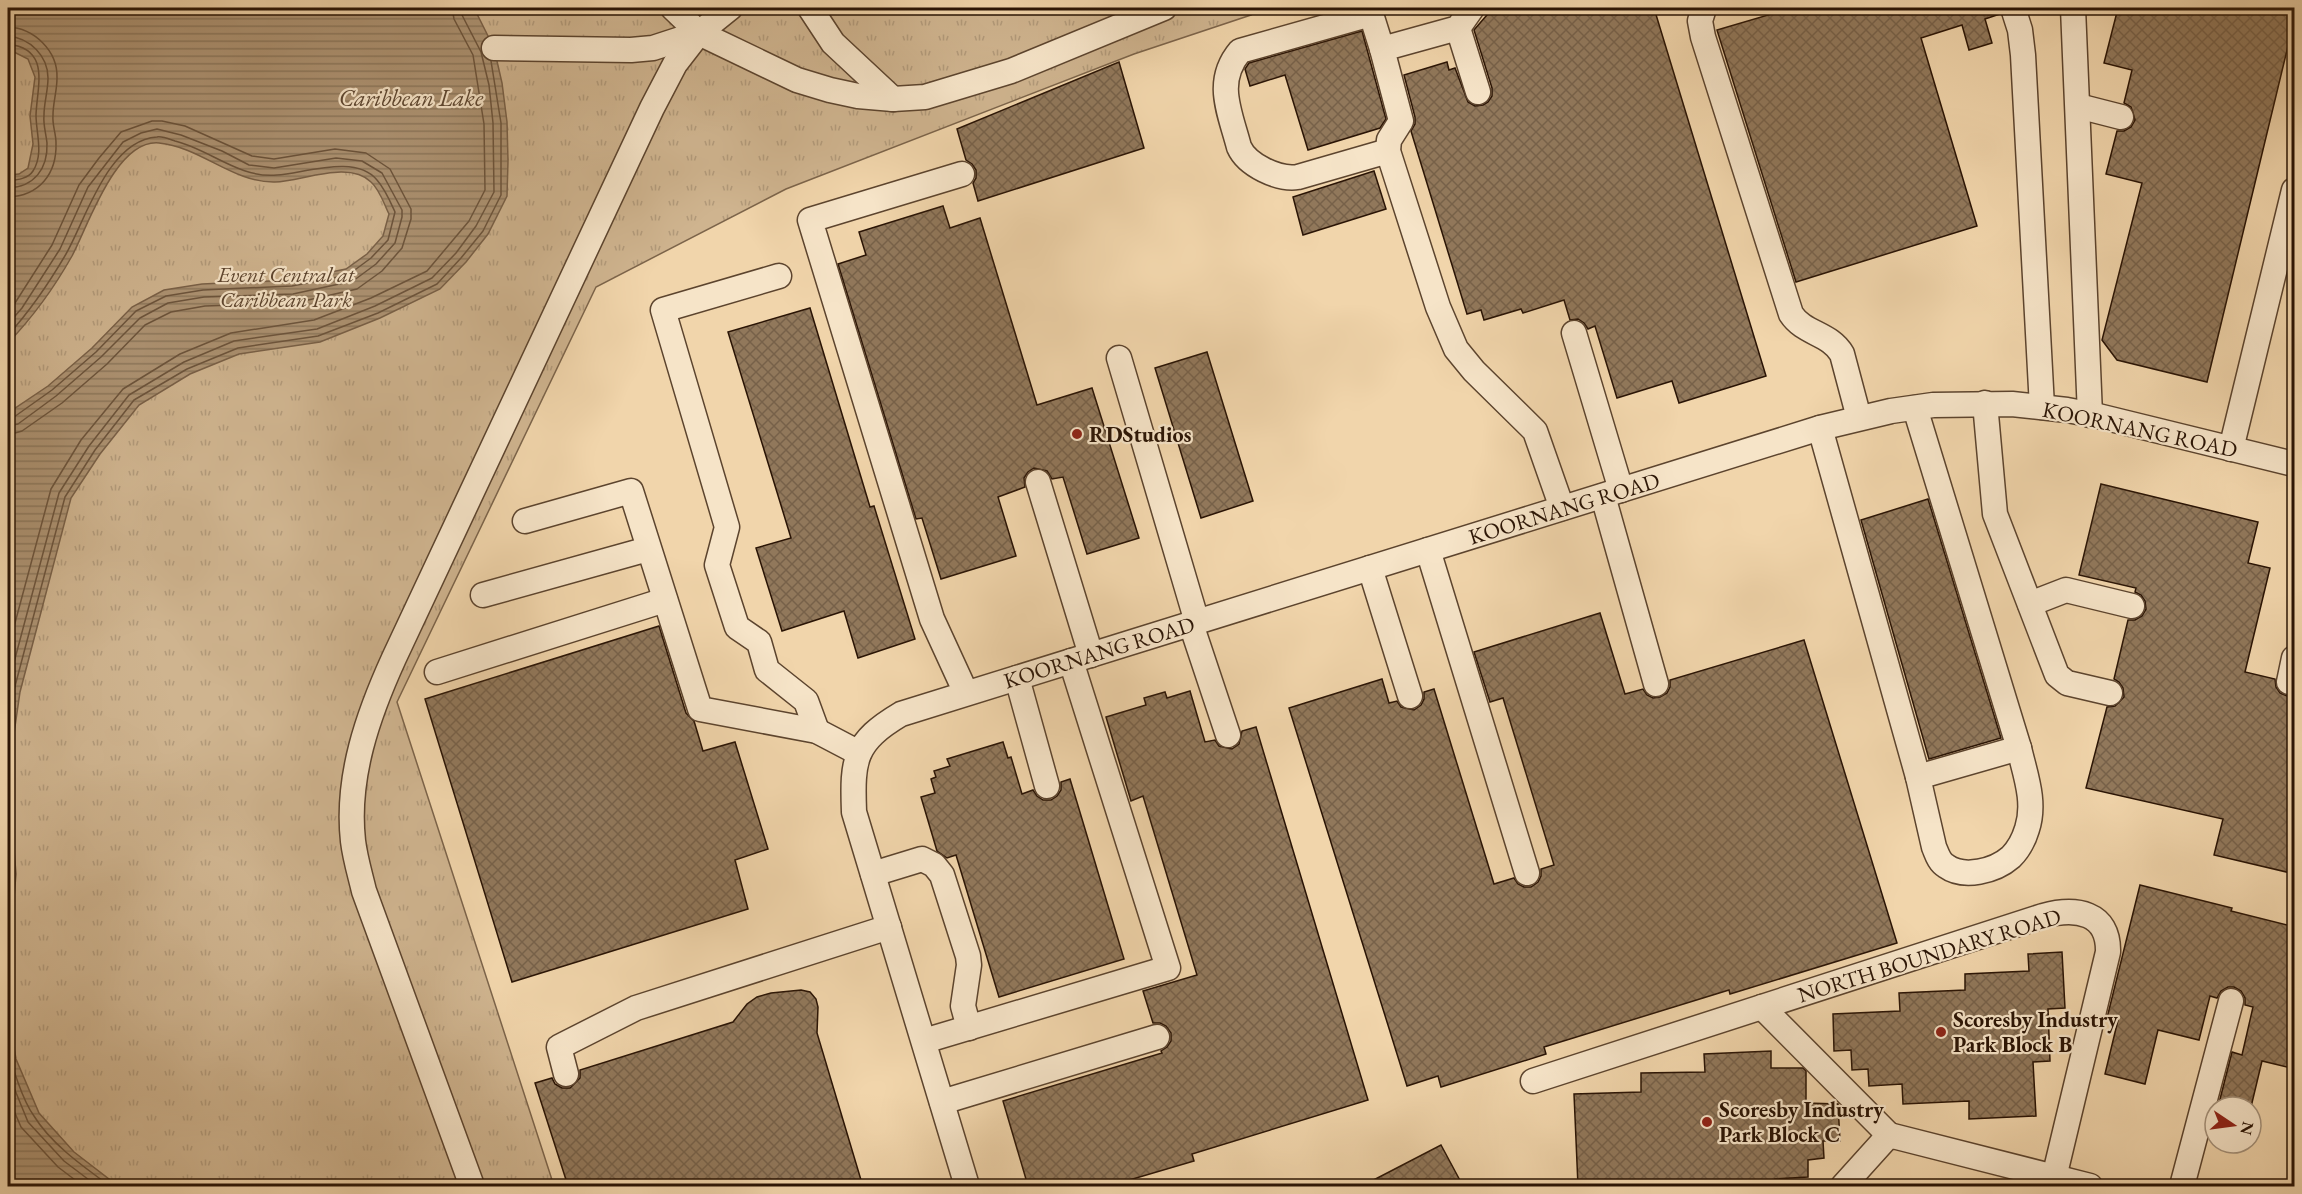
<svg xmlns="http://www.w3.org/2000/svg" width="2302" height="1194" viewBox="0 0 2302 1194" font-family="'EB Garamond',serif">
<defs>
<pattern id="park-tufts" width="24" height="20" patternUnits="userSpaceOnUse" patternTransform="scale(1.5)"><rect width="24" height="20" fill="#cfb48f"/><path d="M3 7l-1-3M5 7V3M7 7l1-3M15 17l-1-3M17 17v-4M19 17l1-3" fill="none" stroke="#b29a7a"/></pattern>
<pattern id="water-rules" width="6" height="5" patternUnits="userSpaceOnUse" patternTransform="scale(1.5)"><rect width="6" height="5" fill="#ad9373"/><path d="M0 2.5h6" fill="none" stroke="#8d775c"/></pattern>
<pattern id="building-cross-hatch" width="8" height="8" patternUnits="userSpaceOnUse" patternTransform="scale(1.5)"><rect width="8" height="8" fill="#91785b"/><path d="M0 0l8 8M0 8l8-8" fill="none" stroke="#776149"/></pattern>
</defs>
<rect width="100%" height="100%" fill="#f1d5ab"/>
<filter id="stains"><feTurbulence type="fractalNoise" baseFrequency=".00333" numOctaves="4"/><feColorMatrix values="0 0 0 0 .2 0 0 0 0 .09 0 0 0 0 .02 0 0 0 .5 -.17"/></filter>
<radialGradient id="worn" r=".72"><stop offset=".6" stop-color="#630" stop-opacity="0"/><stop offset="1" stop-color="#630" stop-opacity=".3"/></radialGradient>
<path fill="url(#park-tufts)" stroke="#7c644a" stroke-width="1.5" d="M 8,8 L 1262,8 L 1251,15 L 1134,54 L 786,189 L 596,287 L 397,702 L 554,1186 L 8,1186 Z"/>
<g fill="url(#water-rules)" stroke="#796047" stroke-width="1.5">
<path d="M 8,8 L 474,8 L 494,48 L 502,83 L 507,122 L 508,161 L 507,196 L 488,234 L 466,262 L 440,289 L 380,318 L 320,342 L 239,354 L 190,374 L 139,405 L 100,454 L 71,498 L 20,692 L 8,775 L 16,874 L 8,967 L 8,413 L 48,386 L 92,348 L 132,307 L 164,290 L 202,284 L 291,280 L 346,269 L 367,254 L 383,236 L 389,214 C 384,204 380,190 371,182 C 349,160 303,181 275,182 C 233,183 201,147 159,143 C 116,139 88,226 72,256 C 54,288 33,317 8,343 L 8,175 L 19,174 L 28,168 L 33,144 L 30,116 L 35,77 L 28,59 L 8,49 Z"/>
<path d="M 8,1013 L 16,1059 L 39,1113 L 74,1152 L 113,1182 L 124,1186 L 8,1186 Z"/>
</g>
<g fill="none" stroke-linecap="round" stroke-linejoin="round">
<g stroke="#6c543c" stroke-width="1.5">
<path d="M 8,27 C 34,28 58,51 57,78 C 57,91 53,103 53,115 C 52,125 56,133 56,143 C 57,174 39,196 8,197"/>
<path d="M 8,36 C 30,38 48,56 48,78 C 48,91 44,103 44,115 C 43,125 46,133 47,143 C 48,169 34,187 8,188"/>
<path d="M 8,44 C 51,49 37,86 36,115 C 36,133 44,154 33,171 C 28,179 16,180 8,181"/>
<path d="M 8,311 L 15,303 L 52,245 L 79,185 L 99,158 L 121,132 L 152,121 L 162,121 L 185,126 L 252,156 L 274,159 L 335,149 L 366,153 L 390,169 L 411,209 L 411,219 L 402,248 L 382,271 L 357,289 L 295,303 L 205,306 L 171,312 L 145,325 L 107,364 L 62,403 L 22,431 L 8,435"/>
<path d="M 8,324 L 22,308 L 60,249 L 88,187 L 123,142 L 141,133 L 157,129 L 181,135 L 222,151 L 249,165 L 274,168 L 336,158 L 362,161 L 382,173 L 402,210 L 402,217 L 395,243 L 376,264 L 353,281 L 293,294 L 204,297 L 168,303 L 140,318 L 101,357 L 56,396 L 18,424 L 8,426"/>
<path d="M 8,335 C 30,311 49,283 66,254 C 86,219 108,140 157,137 C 162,136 169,139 175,141 C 209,149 240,179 277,175 C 305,173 356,154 377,180 C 385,189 390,201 395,212 L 388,240 L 371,258 L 348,275 L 292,286 L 203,290 L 166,296 L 136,311 L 96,352 L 52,390 L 14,417 L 8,419"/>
<path d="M 8,649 L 51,489 L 81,440 L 123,389 L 180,354 L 231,333 L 314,320 L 371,298 L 427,271 L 469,221 L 485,190 L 484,124 L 473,55 L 454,19 L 452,8"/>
<path d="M 8,685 L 59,493 L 89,446 L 129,395 L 184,362 L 234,341 L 317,329 L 375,306 L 432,278 L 456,253 L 476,226 L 494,192 L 493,123 L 489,85 L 481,52 L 462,15 L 461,8"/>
<path d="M 8,735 L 14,690 L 65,497 L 95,450 L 134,400 L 187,369 L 238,348 L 318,336 L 378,313 L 437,284 L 461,258 L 483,231 L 501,195 L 501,123 L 491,61"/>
<path d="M 8,1046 C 11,1065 23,1101 34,1116 C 51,1144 84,1167 110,1186"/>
<path d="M 8,1073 L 28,1122 L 64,1161 L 97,1186"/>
<path d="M 8,1097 L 21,1127 L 58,1167 L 83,1186"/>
</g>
</g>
<g fill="url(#building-cross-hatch)" stroke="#2a1405" stroke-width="1.5">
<path d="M 1493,8 L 1654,8 L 1766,376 L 1679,403 L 1672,381 L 1617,398 L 1595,326 L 1588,329 L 1584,323 L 1578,319 L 1570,320 L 1564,300 L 1523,313 L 1521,309 L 1484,320 L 1481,310 L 1467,314 L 1411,131 L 1415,124 L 1415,117 L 1404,75 L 1447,62 L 1449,70 L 1455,68 L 1468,102 L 1475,106 L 1483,105 L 1488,102 L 1492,96 L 1492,88 L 1474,30 Z"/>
<path d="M 1792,8 L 1999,8 L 2000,14 L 1985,19 L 1992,43 L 1969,50 L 1962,25 L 1921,38 L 1977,226 L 1796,282 L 1717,30 Z"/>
<path d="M 2118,8 L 2295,8 L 2295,17 L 2207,382 L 2117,360 L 2102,340 L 2142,183 L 2106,174 L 2117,131 L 2124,131 L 2131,127 L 2135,120 L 2131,107 L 2124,103 L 2132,70 L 2104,63 Z"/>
<path d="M 1362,31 L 1386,119 L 1380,128 L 1308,150 L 1285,75 L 1250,86 L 1245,69 L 1249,63 Z"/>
<path d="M 1119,62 L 1144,148 L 978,201 L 973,183 L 976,178 L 976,170 L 972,164 L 966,160 L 957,129 Z"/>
<path d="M 1374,171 L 1386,209 L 1303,235 L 1293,197 Z"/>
<path d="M 943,206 L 950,228 L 980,218 L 1037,405 L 1092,388 L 1139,538 L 1087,554 L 1063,477 L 1052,479 L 1047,471 L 1034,468 L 1028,472 L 1024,478 L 1025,487 L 998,497 L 1016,556 L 941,579 L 922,518 L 916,519 L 838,264 L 866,255 L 859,232 Z"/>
<path d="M 810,308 L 870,507 L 874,506 L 915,639 L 858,658 L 844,611 L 782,631 L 756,548 L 791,538 L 728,332 Z"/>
<path d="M 1207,352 L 1253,501 L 1201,518 L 1155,368 Z"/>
<path d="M 2101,484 L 2258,522 L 2248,563 L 2270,568 L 2245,672 L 2275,679 L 2276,687 L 2280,693 L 2287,696 L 2295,695 L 2295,874 L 2214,855 L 2223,819 L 2086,788 L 2107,707 L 2115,706 L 2124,697 L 2123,688 L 2119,682 L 2114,679 L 2128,620 L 2135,620 L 2142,616 L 2146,609 L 2145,601 L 2141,595 L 2135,592 L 2136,588 L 2079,575 Z"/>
<path d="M 1928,499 L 2001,738 L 1929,759 L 1861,520 Z"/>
<path d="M 1600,613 L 1625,694 L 1643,689 L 1647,695 L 1653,698 L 1660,697 L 1667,693 L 1670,687 L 1670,680 L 1804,640 L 1897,943 L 1730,994 L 1729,990 L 1544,1047 L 1546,1054 L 1441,1087 L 1438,1076 L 1407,1086 L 1289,708 L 1382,679 L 1389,703 L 1397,701 L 1401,707 L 1414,710 L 1421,705 L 1424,699 L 1424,692 L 1434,689 L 1494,884 L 1514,878 L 1518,884 L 1524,887 L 1531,887 L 1538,882 L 1541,876 L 1541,869 L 1554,865 L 1503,698 L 1490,702 L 1474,652 Z"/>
<path d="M 659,626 L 686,713 L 694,721 L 703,751 L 735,742 L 768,849 L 735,860 L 748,909 L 512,982 L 425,699 Z"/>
<path d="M 1190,691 L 1205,742 L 1215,740 L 1219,746 L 1232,749 L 1239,744 L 1242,731 L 1256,727 L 1368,1100 L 1192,1154 L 1194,1161 L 1109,1186 L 1028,1186 L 1003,1101 L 1162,1053 L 1161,1051 L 1167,1047 L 1171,1041 L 1171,1033 L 1166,1026 L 1160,1023 L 1153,1023 L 1143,991 L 1197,975 L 1143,796 L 1131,801 L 1106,717 L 1146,705 L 1144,698 L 1165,692 L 1167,698 Z"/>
<path d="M 1003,742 L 1008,758 L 1011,757 L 1022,794 L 1033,790 L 1037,796 L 1043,800 L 1051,800 L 1057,796 L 1061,790 L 1061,782 L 1070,779 L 1124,959 L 999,997 L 956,855 L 947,858 L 937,851 L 921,797 L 935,793 L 931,779 L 936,777 L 934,771 L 950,766 L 947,759 Z"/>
<path d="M 2140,885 L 2232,908 L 2231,911 L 2295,927 L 2295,1069 L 2262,1061 L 2251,1107 L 2218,1107 L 2232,1052 L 2242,1055 L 2253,1007 L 2245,1005 L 2245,998 L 2241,991 L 2234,987 L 2228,987 L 2221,991 L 2217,998 L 2210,996 L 2199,1040 L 2158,1030 L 2145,1084 L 2105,1074 L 2118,1020 L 2107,1018 Z"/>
<path d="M 2062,952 L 2065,1008 L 2048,1009 L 2050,1061 L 2033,1062 L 2036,1116 L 1969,1119 L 1969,1101 L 1903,1104 L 1902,1084 L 1869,1086 L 1868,1069 L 1852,1070 L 1851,1050 L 1834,1051 L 1833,1014 L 1900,1011 L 1899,993 L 1965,990 L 1965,974 L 2029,971 L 2028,954 Z"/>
<path d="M 801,990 L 810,992 L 816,999 L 818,1007 L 817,1033 L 861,1180 L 839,1186 L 568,1186 L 535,1083 L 552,1078 L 555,1084 L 562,1088 L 570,1088 L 580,1078 L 580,1070 L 733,1022 L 747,1004 L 757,997 L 771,993 Z"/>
<path d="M 1771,1051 L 1771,1068 L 1803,1068 L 1806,1071 L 1806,1103 L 1838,1104 L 1840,1141 L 1823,1141 L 1824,1158 L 1808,1160 L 1808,1177 L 1775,1179 L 1776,1186 L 1578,1186 L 1574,1094 L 1641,1092 L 1641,1073 L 1705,1072 L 1704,1054 Z"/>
<path d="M 1441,1145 L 1463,1186 L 1362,1186 Z"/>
</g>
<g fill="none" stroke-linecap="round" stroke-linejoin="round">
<g stroke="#5c442e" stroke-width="27">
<g id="minor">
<path d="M 673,8 L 699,33 L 797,80 L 830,90 L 858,96 L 893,99 L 925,97 L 1011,71 L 1164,8"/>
<path d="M 810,8 L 833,43 L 893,99"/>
<path d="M 1472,8 L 1458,28 L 1382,49 L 1401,121 L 1389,140 L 1388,151 L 1438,307 L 1456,349 L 1474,371 L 1535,431 L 1562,508"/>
<path d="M 1704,8 L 1700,21 L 1703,37 L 1791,314 C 1804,334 1830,333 1842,354 L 1859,418"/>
<path d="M 2013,8 L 2020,30 L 2023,55 L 2042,407"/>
<path d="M 2073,8 L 2090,415"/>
<path d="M 1458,28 L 1478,92"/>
<path d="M 494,48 L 631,50 L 653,48 L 699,33"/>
<path d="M 1382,49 L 1371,14 L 1240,51 C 1214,82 1230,112 1239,147 C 1247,165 1278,180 1298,177 L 1388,151"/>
<path d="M 2078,106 L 2121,117"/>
<path d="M 962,174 L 810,220 L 932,619 L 966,693"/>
<path d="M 779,276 L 663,310 L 727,527 L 717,565 L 737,627 L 759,642 L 767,670 L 806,701 L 817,731"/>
<path d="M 1574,333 L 1621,490"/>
<path d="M 1119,358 L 1197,622"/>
<path d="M 1985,403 L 1995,514 L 2057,675 L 2067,683 L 2110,693"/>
<path d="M 1915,408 L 2019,748 L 1918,777"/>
<path d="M 1820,428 L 1918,777 L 1934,847 C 1937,854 1939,862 1946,866 C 1964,879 1995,871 2011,857 C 2018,850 2024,839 2027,829 C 2036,802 2025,774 2019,748"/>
<path d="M 2231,449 L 2294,190"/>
<path d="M 1038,482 L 1091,655"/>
<path d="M 1603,496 L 1656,684"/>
<path d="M 525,521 L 631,491 L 700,709 L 817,731 L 859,753"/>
<path d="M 1428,550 L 1527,873"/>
<path d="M 1370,568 L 1410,696"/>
<path d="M 483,595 L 648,549"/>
<path d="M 2030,604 L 2066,590 L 2132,606"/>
<path d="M 1191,624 L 1228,735"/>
<path d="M 437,672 L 665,600"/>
<path d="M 1017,678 L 1047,786"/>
<path d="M 2289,682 L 2294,658"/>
<path d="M 873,874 L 922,859 L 934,865 L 942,875 L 968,956 L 969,965 L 963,1006 L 969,1028"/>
<path d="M 1762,1007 L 1889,1135"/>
<path d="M 924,1041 L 1168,968 L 1071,661"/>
<path d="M 566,1074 L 559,1047 L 636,1008 L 889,927"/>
<path d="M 1533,1081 L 2043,916 C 2076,907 2109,912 2108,952 L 2052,1186"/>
<path d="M 942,1102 L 1157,1037"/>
<path d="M 472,1186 L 364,891 C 360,874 355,858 353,841 C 346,777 368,715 394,658 L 652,108 L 675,64 L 699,33 L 730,8"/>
<path d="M 967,1186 L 854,812 C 852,759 854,742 901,714 L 1820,428 L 1891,411 L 1933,405 L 2012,404 L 2067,410 L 2094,415 L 2294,464"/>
<path d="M 1843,1186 L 1889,1135 L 2090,1186"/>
<path d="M 2182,1186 L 2231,1001"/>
</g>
</g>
<use href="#minor" stroke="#f6e4c8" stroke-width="24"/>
</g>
<g fill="#8f2418" stroke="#f6e4c8" stroke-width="2">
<circle cx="1077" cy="434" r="6"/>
<circle cx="1941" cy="1032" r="6"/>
<circle cx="1707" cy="1122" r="6"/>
</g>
<g text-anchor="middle" stroke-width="4.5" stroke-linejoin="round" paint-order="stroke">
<g font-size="22" font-style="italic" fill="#5c442e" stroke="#f6e4c8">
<text x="286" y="282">Event Central at<tspan x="286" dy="25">Caribbean Park</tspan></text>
</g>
<g font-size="22" fill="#2a1405" stroke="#f6e4c8">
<text transform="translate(2140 429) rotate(12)" y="8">KOORNANG ROAD</text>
<text transform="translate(1564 508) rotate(-17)" y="8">KOORNANG ROAD</text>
<text transform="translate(1099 652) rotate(-17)" y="8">KOORNANG ROAD</text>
<text transform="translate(1929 955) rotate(-17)" y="8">NORTH BOUNDARY ROAD</text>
</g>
<g font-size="22" font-weight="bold" fill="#2a1405" stroke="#f6e4c8" text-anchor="start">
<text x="1089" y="442">RDStudios</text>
<text x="1953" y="1027">Scoresby Industry<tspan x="1953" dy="25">Park Block B</tspan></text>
<text x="1719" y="1117">Scoresby Industry<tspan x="1719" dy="25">Park Block C</tspan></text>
</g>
<g font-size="24" font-style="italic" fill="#5e4731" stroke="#f6e4c8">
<text x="411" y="106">Caribbean Lake</text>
</g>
</g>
<rect width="2302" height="1194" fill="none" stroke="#f1d5ab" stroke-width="30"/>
<rect x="9" y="9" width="2284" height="1176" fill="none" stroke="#2a1405" stroke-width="3"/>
<rect x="15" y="15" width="2272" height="1164" fill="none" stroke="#2a1405" stroke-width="1.5"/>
<g transform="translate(2233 1125) rotate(103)"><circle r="28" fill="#f6e4c8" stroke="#a4917a" stroke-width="1.5"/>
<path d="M0-4.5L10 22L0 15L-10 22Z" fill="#8f2418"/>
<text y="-9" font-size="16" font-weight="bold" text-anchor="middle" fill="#2a1405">N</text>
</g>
<rect width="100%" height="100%" filter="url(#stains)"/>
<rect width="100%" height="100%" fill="url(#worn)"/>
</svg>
